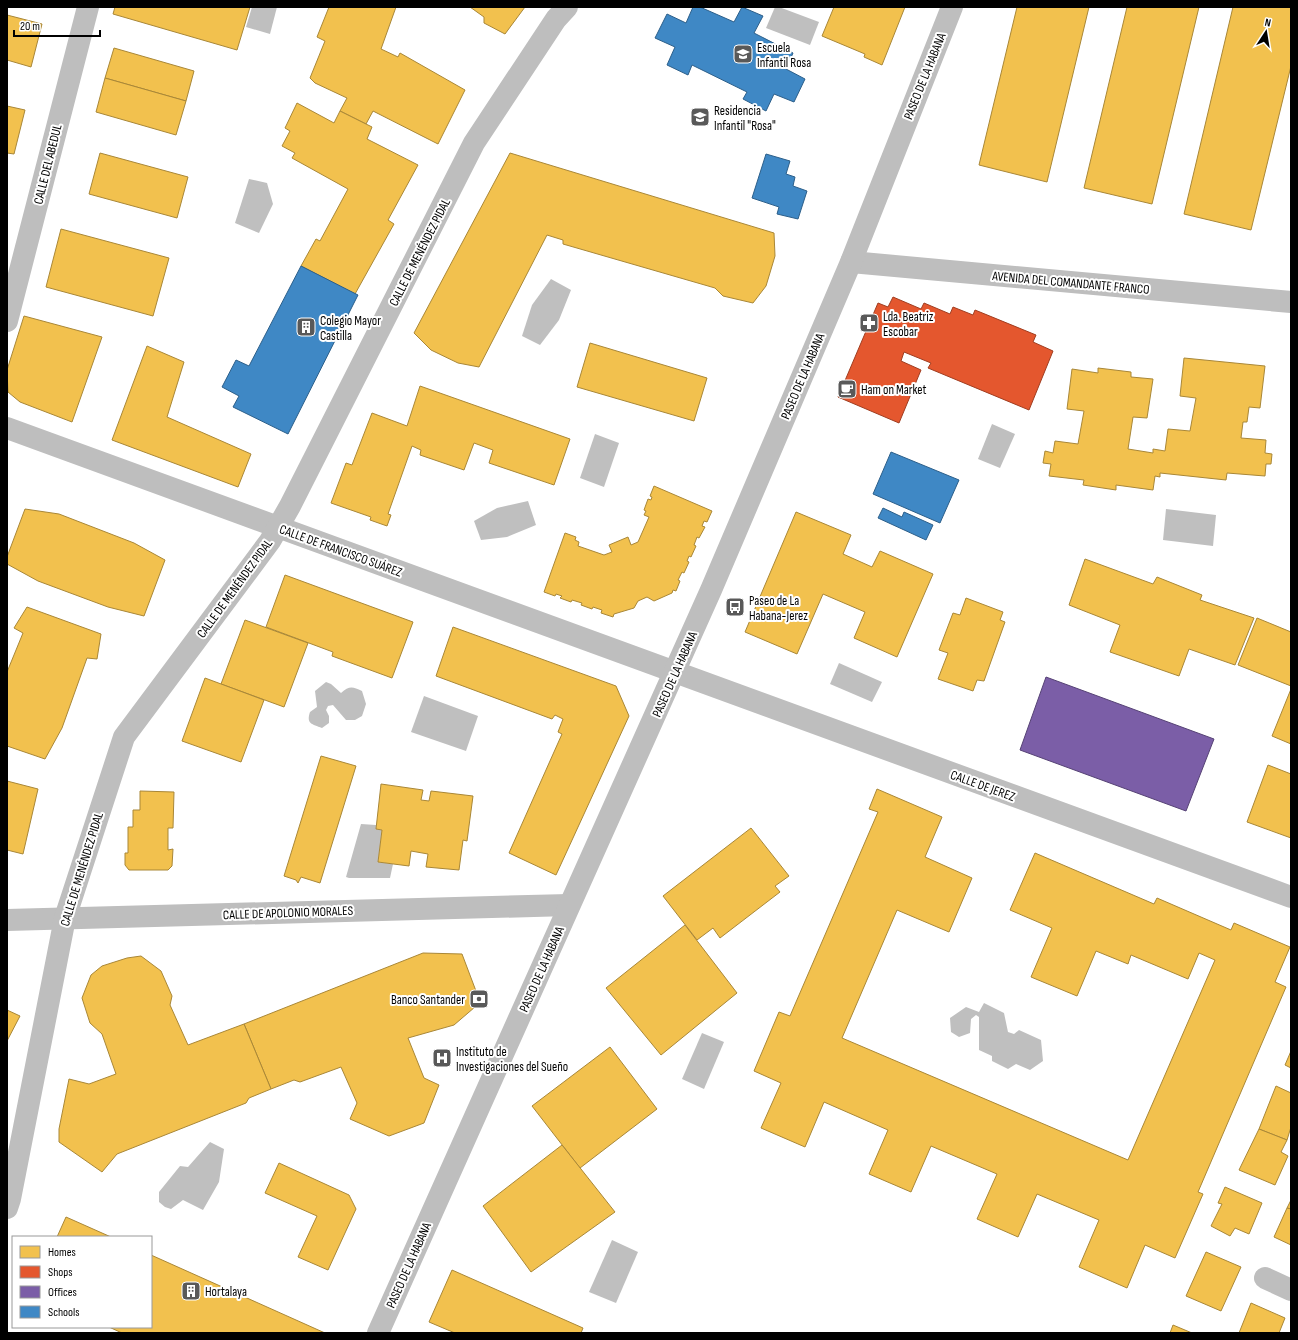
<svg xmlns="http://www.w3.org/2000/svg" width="1298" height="1340" viewBox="0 0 1298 1340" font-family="'Sofia Sans Condensed',sans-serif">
<rect width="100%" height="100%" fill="#fff"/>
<g fill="#bfbfbf">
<path d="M 252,7 L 277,7 L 270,34 L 246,27 Z"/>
<path d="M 775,7 L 779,7 L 819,22 L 810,45 L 766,28 Z"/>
<path d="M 249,179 L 267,183 L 273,204 L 259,233 L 235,223 Z"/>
<path d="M 551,279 L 571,290 L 559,320 L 540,345 L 522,336 L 532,305 Z"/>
<path d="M 992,424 L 1015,434 L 1000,468 L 978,459 Z"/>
<path d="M 595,434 L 619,443 L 604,487 L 580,478 Z"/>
<path d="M 528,501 L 536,525 L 507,537 L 481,540 L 474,521 L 497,508 Z"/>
<path d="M 1166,509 L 1216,515 L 1213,546 L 1163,540 Z"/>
<path d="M 839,663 L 882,682 L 872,702 L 830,684 Z"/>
<path d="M 326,682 L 331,684 L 341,693 C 349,686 352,686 362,691 L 366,704 L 362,716 L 355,720 L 346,720 L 333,705 L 328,706 L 326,710 L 329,716 L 329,723 L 322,728 C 312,724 306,724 310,712 L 317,707 L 315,691 Z"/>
<path d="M 424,696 L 478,716 L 466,751 L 411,732 Z"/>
<path d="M 361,824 L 376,825 L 376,829 L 382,830 L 378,862 L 393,864 L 390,878 L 349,878 L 346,877 Z"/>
<path d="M 984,1003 L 1004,1013 L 1008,1032 L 1014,1034 L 1019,1030 L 1041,1040 L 1043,1061 L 1030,1070 L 1016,1064 L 1008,1069 L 992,1061 L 992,1056 L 979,1050 L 979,1017 L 976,1015 L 971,1019 L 970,1033 L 959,1037 L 951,1032 L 950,1018 L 966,1007 L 979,1012 Z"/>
<path d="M 702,1033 L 724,1042 L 704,1089 L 682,1079 Z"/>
<path d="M 210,1142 L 224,1149 L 219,1182 L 203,1210 L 183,1200 L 171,1209 L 165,1207 L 159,1202 L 159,1192 L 180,1166 L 188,1167 Z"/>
<path d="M 612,1240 L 638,1252 L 616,1303 L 589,1292 Z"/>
</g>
<g fill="#f2c14e" stroke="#a98737">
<path d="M 115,7 L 250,7 L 237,50 L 113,14 Z"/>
<path d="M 329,7 L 396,7 L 381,49 L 398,57 L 400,53 L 465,90 L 438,144 L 373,111 L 366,124 L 340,111 L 347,98 L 315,83 L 310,78 L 325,41 L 317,37 Z"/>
<path d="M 470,7 L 525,7 L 505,34 L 484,23 L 484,17 Z"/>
<path d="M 834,7 L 905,7 L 882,65 L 864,57 L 865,54 L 822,36 Z"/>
<path d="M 1017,7 L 1089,7 L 1047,182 L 979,165 Z"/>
<path d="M 1127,7 L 1199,7 L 1152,204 L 1084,188 Z"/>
<path d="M 1233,7 L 1291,7 L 1291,66 L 1251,230 L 1184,214 Z"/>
<path d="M 7,15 L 42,24 L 31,67 L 7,60 Z"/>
<path d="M 114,48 L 194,71 L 186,101 L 105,78 Z"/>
<path d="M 105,78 L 186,101 L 176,135 L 96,112 Z"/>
<path d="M 297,103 L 334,123 L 340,111 L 372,127 L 367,139 L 418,165 L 388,220 L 394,224 L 355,294 L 301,266 L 316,239 L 320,241 L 348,189 L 292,158 L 295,153 L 282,146 L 290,131 L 285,128 Z"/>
<path d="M 7,106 L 25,110 L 14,154 L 7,153 Z"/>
<path d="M 100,153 L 188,177 L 177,218 L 89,194 Z"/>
<path d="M 510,153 L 774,233 L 775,256 L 766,286 L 753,303 L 723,296 L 715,288 L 563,244 L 563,240 L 547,235 L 479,367 L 458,363 L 431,350 L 414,333 Z"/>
<path d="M 61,229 L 169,258 L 153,316 L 46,287 Z"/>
<path d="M 24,316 L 102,337 L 72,422 L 20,402 L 8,392 L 7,370 Z"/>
<path d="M 590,343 L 707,378 L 694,421 L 577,387 Z"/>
<path d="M 147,346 L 184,362 L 167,417 L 251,454 L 238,487 L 112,440 Z"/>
<path d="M 1184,358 L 1265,366 L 1260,408 L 1249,407 L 1247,422 L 1243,422 L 1241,438 L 1266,440 L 1265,453 L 1272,454 L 1271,464 L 1266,464 L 1265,476 L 1227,473 L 1226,480 L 1160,473 L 1160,477 L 1155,476 L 1153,490 L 1116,485 L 1116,490 L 1083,485 L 1084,480 L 1049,476 L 1051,464 L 1043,463 L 1045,451 L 1053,453 L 1055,441 L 1078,444 L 1084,411 L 1067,409 L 1072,369 L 1098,373 L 1098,368 L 1131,372 L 1131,377 L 1153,379 L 1147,418 L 1133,417 L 1128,449 L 1153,453 L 1153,449 L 1165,451 L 1168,429 L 1190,431 L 1196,398 L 1180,396 Z"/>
<path d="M 420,386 L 570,439 L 554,485 L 489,463 L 493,450 L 474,443 L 464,470 L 420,455 L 421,450 L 412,446 L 388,514 L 391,515 L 387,526 L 370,520 L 371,517 L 331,503 L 346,463 L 352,465 L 372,413 L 407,426 Z"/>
<path d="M 654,486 L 712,511 L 707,522 L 704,521 L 702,526 L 705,527 L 699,538 L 697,537 L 694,545 L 696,546 L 691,557 L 689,556 L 687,561 L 689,562 L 684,573 L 682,572 L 678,580 L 680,581 L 676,591 L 673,590 L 672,593 L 654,601 L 647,597 L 638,601 L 634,608 L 614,614 L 613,617 L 601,613 L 602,610 L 593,607 L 592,609 L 581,605 L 582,603 L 572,600 L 571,602 L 560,598 L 562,596 L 556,594 L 555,596 L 544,592 L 565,533 L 576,537 L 575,540 L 579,542 L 578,546 L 604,555 L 612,552 L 609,545 L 628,537 L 631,545 L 638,542 L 649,517 L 644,515 L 646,511 L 644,510 L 648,499 L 651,500 L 652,497 L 650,496 Z"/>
<path d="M 25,509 L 59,514 L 134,543 L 165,560 L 144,616 L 108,607 L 38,581 L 7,564 L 7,557 Z"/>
<path d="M 796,512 L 851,535 L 843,554 L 872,567 L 880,551 L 933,574 L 897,657 L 854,638 L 865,612 L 823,594 L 797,654 L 745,632 Z"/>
<path d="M 1085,559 L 1153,584 L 1157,577 L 1202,595 L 1200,600 L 1254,618 L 1235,665 L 1189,649 L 1179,676 L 1110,652 L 1120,625 L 1069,605 Z"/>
<path d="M 285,575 L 413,622 L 392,678 L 332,656 L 333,652 L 266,627 Z"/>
<path d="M 966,598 L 1003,612 L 1000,620 L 1005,622 L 984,681 L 977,680 L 973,691 L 938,679 L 948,653 L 939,650 L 953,613 L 960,615 Z"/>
<path d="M 27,607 L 101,634 L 97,659 L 87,658 L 62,728 L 45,759 L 7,746 L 7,672 L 23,633 L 14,628 Z"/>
<path d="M 1257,618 L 1291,632 L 1291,686 L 1238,665 Z"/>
<path d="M 245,620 L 308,643 L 284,707 L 221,684 Z"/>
<path d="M 453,627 L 616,686 L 629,716 L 556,875 L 509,853 L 562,734 L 558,732 L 563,719 L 555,715 L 552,719 L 436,676 Z"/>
<path d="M 205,678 L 264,700 L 241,762 L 182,741 Z"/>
<path d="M 1291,689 L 1291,744 L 1272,736 Z"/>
<path d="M 321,756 L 356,766 L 320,883 L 301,877 L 298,883 L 296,880 L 284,876 Z"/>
<path d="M 1268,765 L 1291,774 L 1291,838 L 1247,822 Z"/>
<path d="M 7,781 L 38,789 L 23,854 L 7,850 Z"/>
<path d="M 381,784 L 423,790 L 421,800 L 429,801 L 431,791 L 473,796 L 467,841 L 463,840 L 459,870 L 426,867 L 428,854 L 411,851 L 409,866 L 378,862 L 382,830 L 376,829 Z"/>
<path d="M 877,789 L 942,817 L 925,857 L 972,878 L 949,932 L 897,910 L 842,1038 L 1128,1160 L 1215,960 L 1199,953 L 1188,979 L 1131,955 L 1128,964 L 1096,951 L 1077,996 L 1031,977 L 1052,928 L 1010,910 L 1035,853 L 1154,904 L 1157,898 L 1231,930 L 1234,923 L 1290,947 L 1275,982 L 1286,987 L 1198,1192 L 1203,1194 L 1175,1258 L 1145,1245 L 1127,1288 L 1079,1267 L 1099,1220 L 1037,1194 L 1018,1237 L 977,1219 L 997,1174 L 931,1146 L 911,1192 L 869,1174 L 888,1130 L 824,1102 L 805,1147 L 761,1128 L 781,1083 L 754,1071 L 779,1012 L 790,1016 L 878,812 L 869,809 Z"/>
<path d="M 140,791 L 174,792 L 173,828 L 168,828 L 168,850 L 173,849 L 172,866 L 168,870 L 129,870 L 125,865 L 125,853 L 128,853 L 128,827 L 133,827 L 133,810 L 140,810 Z"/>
<path d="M 751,828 L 789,876 L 775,886 L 780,892 L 720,938 L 713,928 L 697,940 L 663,896 Z"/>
<path d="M 685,925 L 737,993 L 661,1055 L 606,988 Z"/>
<path d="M 423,953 L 462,954 L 479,999 L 475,1007 L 454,1025 L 408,1038 L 424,1078 L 439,1085 L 424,1123 L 389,1136 L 350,1119 L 357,1103 L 341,1067 L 300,1082 L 294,1080 L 271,1089 L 244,1024 Z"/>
<path d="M 141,956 L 161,971 L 172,996 L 170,1005 L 188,1045 L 244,1024 L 271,1089 L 249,1098 L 246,1103 L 117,1154 L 102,1172 L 59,1142 L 59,1129 L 69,1079 L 89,1084 L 116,1074 L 102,1034 L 90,1023 L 82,998 L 91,975 L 102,966 L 127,958 Z"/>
<path d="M 7,1010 L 20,1016 L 7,1041 Z"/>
<path d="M 610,1047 L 657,1109 L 580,1168 L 532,1106 Z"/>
<path d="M 1291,1051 L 1291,1068 L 1285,1065 Z"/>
<path d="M 1276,1086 L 1291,1093 L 1291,1127 L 1287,1140 L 1259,1129 Z"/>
<path d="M 1259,1129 L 1287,1140 L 1281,1152 L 1288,1156 L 1275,1185 L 1239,1170 Z"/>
<path d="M 562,1145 L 615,1212 L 531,1272 L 483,1206 Z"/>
<path d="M 279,1163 L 349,1195 L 356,1209 L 328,1270 L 298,1257 L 317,1216 L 265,1193 Z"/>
<path d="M 1225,1187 L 1262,1203 L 1249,1234 L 1235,1228 L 1230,1236 L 1211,1226 L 1222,1204 L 1218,1203 Z"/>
<path d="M 1291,1200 L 1291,1209 L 1287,1208 Z"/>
<path d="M 1287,1208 L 1291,1209 L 1291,1245 L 1274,1237 Z"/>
<path d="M 66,1217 L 111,1237 L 57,1237 Z"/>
<path d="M 1206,1252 L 1241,1267 L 1221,1311 L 1186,1296 Z"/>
<path d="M 151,1255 L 325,1333 L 122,1333 L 109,1327 L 151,1327 Z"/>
<path d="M 452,1270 L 583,1328 L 581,1333 L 455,1333 L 429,1322 Z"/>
<path d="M 1251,1303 L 1285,1318 L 1279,1333 L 1239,1333 Z"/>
<path d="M 1173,1325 L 1192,1333 L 1170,1333 Z"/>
</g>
<path fill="#e4572e" stroke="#a03d20" d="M 893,297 L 921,309 L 924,303 L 950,314 L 953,307 L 973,315 L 975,310 L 1036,335 L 1033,342 L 1053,351 L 1029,410 L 928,368 L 931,363 L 904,352 L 901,361 L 921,370 L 899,423 L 838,397 L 878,303 L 888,307 Z"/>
<path fill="#7b5ea7" stroke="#564275" d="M 1046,677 L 1214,739 L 1186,811 L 1020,750 Z"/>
<g fill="#3f88c5" stroke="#2c5f8a">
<path d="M 693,7 L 700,7 L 734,22 L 742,7 L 763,16 L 754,33 L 793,53 L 786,69 L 805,79 L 794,102 L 774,94 L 766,111 L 743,99 L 747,92 L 692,65 L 688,75 L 667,65 L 675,47 L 655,38 L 667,14 L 686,23 Z"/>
<path d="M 766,154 L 790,161 L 786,174 L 795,177 L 793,186 L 807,191 L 798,219 L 777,214 L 779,207 L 752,198 Z"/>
<path d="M 301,266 L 358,295 L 288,434 L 233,407 L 239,396 L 222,387 L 236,360 L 249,366 Z"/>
<path d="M 891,452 L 959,480 L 940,523 L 873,494 Z"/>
<path d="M 883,508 L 902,517 L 904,512 L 933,525 L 926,540 L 878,518 Z"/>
</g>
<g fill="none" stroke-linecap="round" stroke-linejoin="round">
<g stroke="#bebebe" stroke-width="22">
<path d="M 851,262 L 1291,302"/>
<path d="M 7,321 L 88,7"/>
<path d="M 7,428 L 1291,897"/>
<path d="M 7,920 L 569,905"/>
<path d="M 7,1208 L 10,1199 L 65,918 L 124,737 L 270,541 L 290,506 L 474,143 L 556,19 L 567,7"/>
<path d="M 1265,1278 L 1291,1290"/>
<path d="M 378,1333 L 711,590 L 851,262 L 952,7"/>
</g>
</g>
<defs>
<g id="school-square" transform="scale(1)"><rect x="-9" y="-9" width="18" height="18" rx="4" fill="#595959" stroke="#fff"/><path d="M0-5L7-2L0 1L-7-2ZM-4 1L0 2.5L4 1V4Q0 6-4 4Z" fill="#fff"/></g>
<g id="pharmacy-square" transform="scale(1)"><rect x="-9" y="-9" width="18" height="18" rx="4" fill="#595959" stroke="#fff"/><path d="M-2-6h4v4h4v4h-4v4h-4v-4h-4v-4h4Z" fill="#fff"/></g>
<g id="building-square" transform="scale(1)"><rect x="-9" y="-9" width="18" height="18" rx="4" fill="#595959" stroke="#fff"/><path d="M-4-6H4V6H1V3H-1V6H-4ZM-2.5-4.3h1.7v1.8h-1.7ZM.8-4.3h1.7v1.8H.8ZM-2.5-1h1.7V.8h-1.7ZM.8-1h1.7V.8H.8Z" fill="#fff"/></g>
<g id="cafe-square" transform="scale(1)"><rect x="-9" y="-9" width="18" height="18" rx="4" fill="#595959" stroke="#fff"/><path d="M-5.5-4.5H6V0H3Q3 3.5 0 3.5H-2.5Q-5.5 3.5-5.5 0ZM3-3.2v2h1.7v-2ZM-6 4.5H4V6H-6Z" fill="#fff"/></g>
<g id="bus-square" transform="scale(1)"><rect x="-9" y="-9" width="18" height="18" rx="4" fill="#595959" stroke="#fff"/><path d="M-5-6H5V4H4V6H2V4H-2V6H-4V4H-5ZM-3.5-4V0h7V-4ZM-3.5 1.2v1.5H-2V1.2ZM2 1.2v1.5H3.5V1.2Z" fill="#fff"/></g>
<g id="bank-square" transform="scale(1)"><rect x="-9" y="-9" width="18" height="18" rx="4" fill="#595959" stroke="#fff"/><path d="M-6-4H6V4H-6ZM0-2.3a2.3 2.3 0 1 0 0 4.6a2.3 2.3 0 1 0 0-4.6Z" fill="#fff"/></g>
<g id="hospital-square" transform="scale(1)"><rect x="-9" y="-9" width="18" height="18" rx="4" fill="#595959" stroke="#fff"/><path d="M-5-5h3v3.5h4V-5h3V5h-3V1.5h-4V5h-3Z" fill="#fff"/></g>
</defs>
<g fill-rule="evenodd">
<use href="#school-square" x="743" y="54"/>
<use href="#school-square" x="700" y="117"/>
<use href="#pharmacy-square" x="869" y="323"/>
<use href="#building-square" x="306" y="327"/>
<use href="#cafe-square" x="847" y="389"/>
<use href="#bus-square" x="735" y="607"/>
<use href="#bank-square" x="479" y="999"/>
<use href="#hospital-square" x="442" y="1058"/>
<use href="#building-square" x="191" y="1291"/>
</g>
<g text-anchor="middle" stroke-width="4" stroke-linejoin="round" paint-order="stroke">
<g font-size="13" fill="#000" stroke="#fff" text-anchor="start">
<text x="757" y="52">Escuela<tspan x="757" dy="15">Infantil Rosa</tspan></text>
<text x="714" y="115">Residencia<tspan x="714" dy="15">Infantil "Rosa"</tspan></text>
<text x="883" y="321">Lda. Beatriz<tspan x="883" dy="15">Escobar</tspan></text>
<text x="320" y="325">Colegio Mayor<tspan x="320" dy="15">Castilla</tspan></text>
<text x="861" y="394">Ham on Market</text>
<text x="749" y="605">Paseo de La<tspan x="749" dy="15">Habana-Jerez</tspan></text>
<text x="465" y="1004" text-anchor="end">Banco Santander</text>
<text x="456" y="1056">Instituto de<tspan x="456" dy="15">Investigaciones del Sueño</tspan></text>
<text x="205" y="1296">Hortalaya</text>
</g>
<g font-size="13" fill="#000" stroke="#fff">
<text transform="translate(924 76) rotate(-68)" y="5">PASEO DE LA HABANA</text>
<text transform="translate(47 164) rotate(-76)" y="5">CALLE DEL ABEDUL</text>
<text transform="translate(419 252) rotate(-63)" y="5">CALLE DE MENÉNDEZ PIDAL</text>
<text transform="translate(1071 282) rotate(5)" y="5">AVENIDA DEL COMANDANTE FRANCO</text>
<text transform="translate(802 376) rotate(-67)" y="5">PASEO DE LA HABANA</text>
<text transform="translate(341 550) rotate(20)" y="5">CALLE DE FRANCISCO SUÁREZ</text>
<text transform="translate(234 588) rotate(-54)" y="5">CALLE DE MENÉNDEZ PIDAL</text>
<text transform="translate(674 674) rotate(-66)" y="5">PASEO DE LA HABANA</text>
<text transform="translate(983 785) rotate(20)" y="5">CALLE DE JEREZ</text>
<text transform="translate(81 869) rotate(-73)" y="5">CALLE DE MENÉNDEZ PIDAL</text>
<text transform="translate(288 912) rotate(-2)" y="5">CALLE DE APOLONIO MORALES</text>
<text transform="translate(541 969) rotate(-66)" y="5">PASEO DE LA HABANA</text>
<text transform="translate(408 1265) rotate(-66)" y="5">PASEO DE LA HABANA</text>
</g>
</g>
<rect width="1298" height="1340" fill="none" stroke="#000000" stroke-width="16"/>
<rect x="12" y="1236" width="140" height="92" fill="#ffffff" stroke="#999999"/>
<rect x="20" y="1246" width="20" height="12" fill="#f2c14e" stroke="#999999"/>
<text x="48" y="1256" font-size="12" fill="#000000">Homes</text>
<rect x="20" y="1266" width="20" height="12" fill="#e4572e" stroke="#999999"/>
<text x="48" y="1276" font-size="12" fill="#000000">Shops</text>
<rect x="20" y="1286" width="20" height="12" fill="#7b5ea7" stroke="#999999"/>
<text x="48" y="1296" font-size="12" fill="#000000">Offices</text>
<rect x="20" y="1306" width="20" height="12" fill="#3f88c5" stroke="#999999"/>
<text x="48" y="1316" font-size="12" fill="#000000">Schools</text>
<g transform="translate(1266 32) rotate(12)" stroke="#ffffff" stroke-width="3" paint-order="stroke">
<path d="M0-3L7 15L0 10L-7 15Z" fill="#000000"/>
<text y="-6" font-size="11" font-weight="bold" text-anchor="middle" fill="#000000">N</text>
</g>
<path d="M14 30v6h86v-6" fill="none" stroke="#000000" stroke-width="2"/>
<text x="20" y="30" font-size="12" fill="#000000" stroke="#ffffff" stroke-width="3" paint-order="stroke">20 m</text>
</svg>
